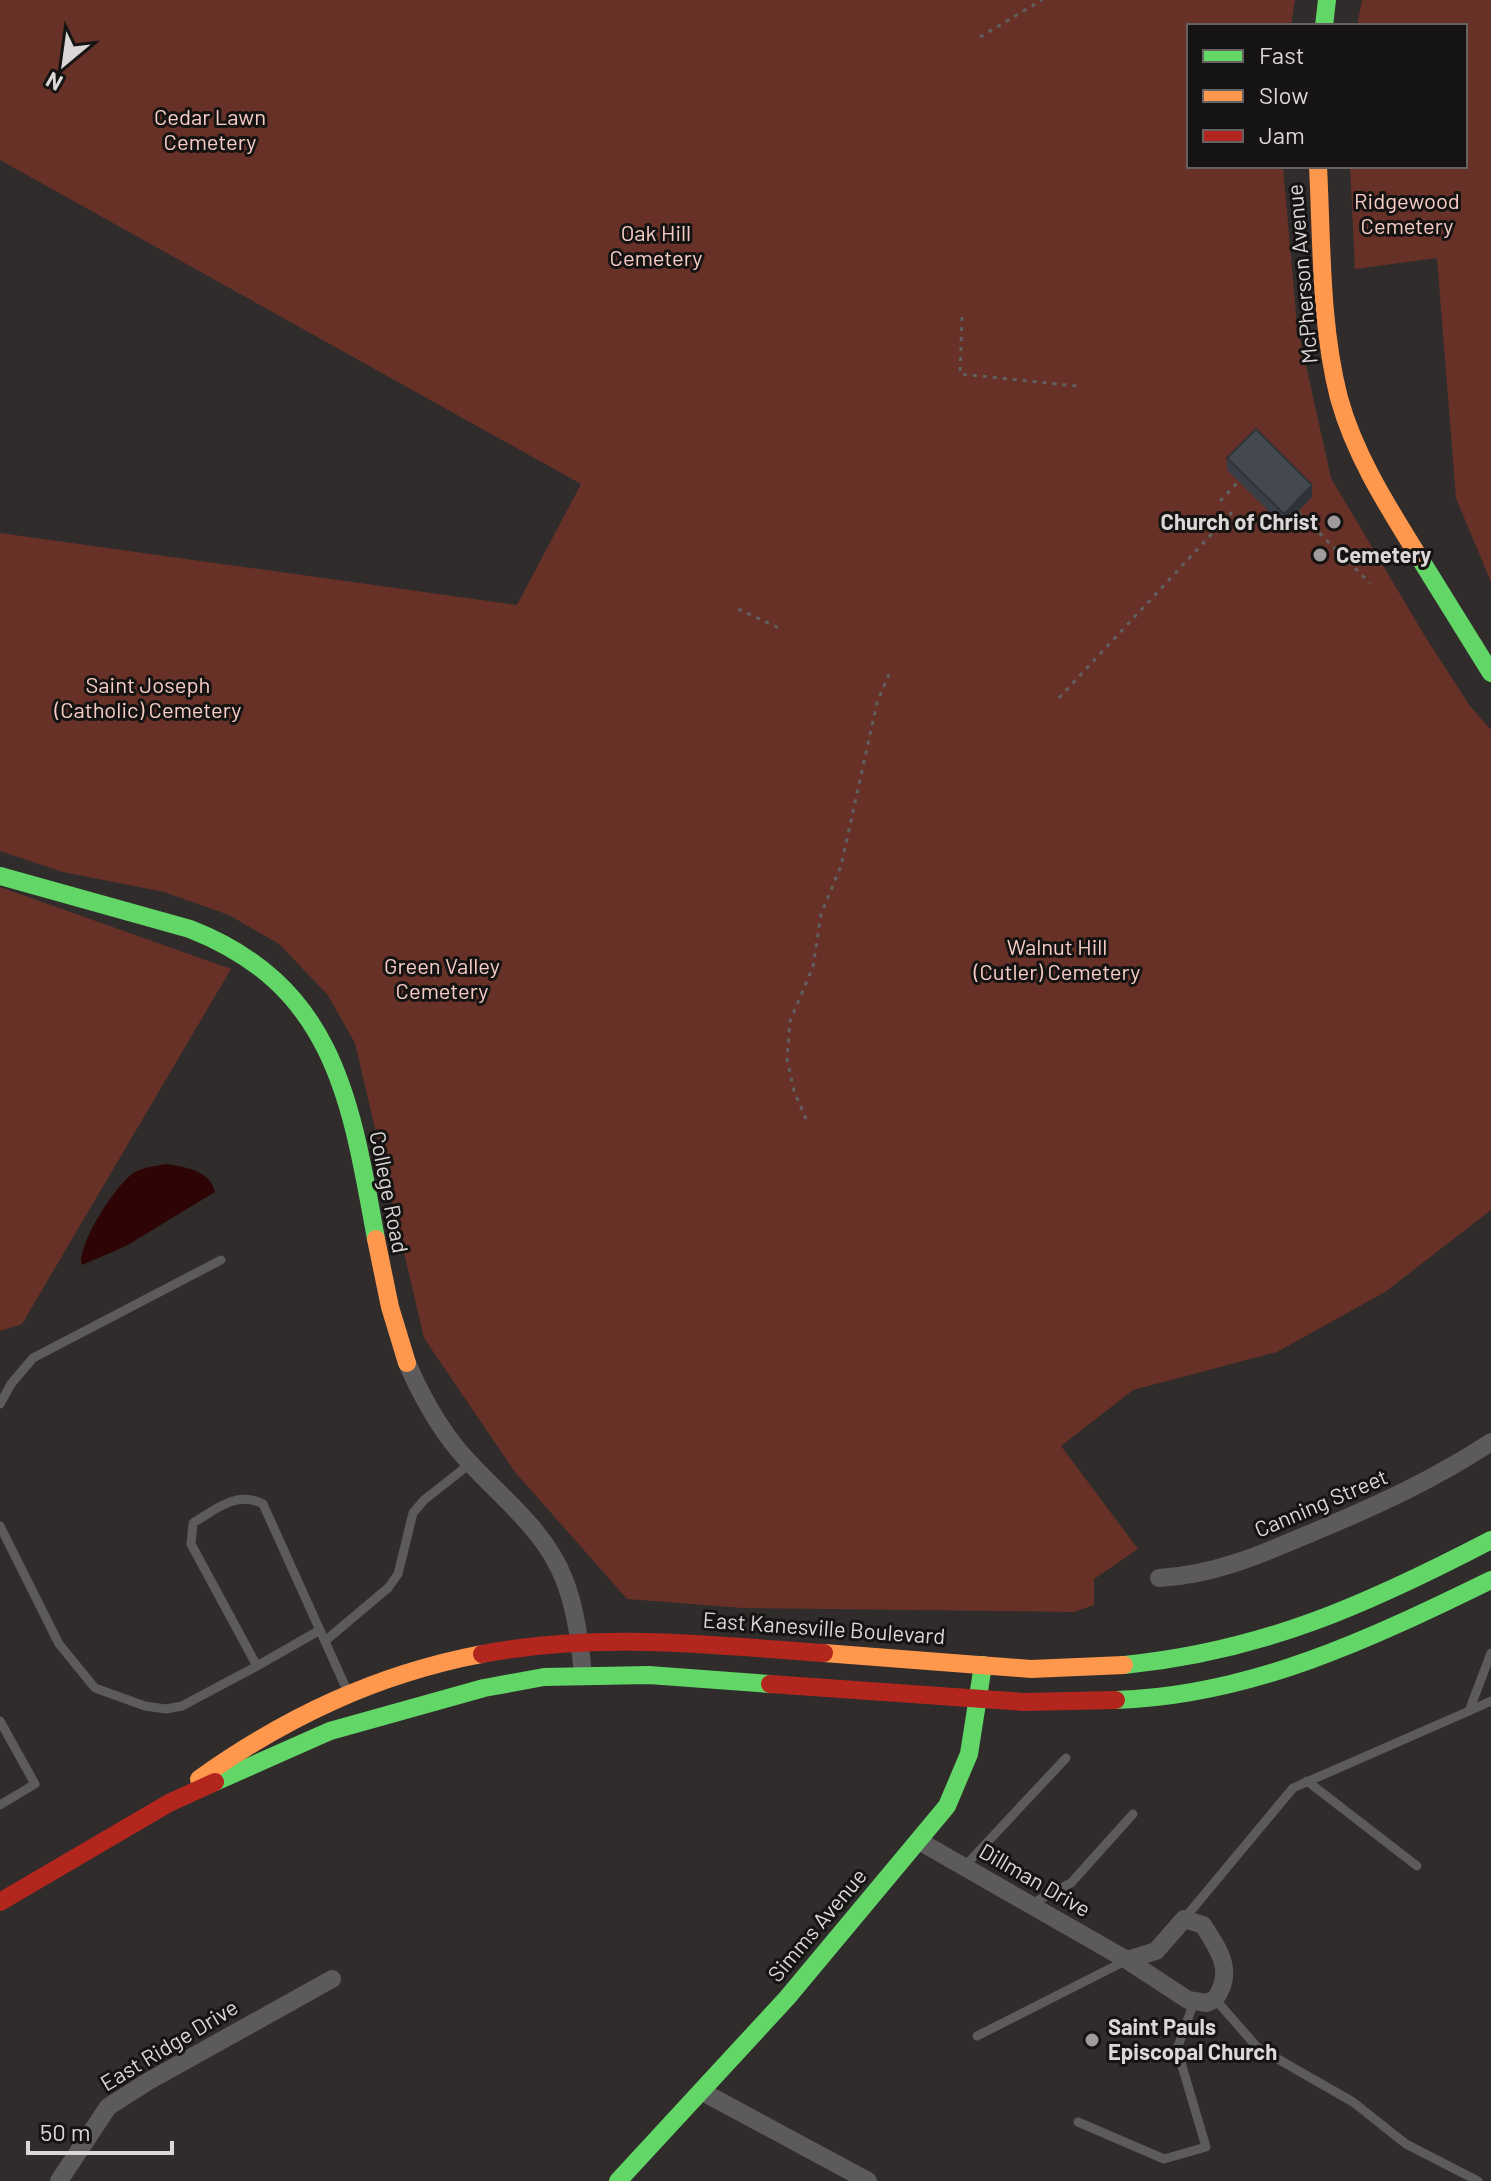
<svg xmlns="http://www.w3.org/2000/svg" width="1491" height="2181" viewBox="0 0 1491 2181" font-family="Barlow,sans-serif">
<rect width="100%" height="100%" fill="#2f2c2b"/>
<g fill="#673128">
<path d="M 0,0 L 1295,0 L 1291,26 L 1189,26 L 1189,166 L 1283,166 L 1297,325 L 1331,478 L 1426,638 L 1470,706 L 1491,730 L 1491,1210 L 1385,1292 L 1277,1352 L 1133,1390 L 1061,1446 L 1138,1549 L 1094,1579 L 1094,1605 L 1074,1612 L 743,1608 L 627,1599 L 515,1472 L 424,1338 L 355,1043 L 327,994 L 279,944 L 229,915 L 164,892 L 63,872 L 0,851 L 0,533 L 517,605 L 581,484 L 0,160 Z"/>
<path d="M 1362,0 L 1491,0 L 1491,582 L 1456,498 L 1437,258 L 1355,269 L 1350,166 L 1465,166 L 1465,26 L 1357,26 Z"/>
<path d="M 0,887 L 231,969 L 22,1324 L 0,1331 Z"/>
</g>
<path fill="#2e0504" d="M 166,1164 C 185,1167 210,1170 215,1192 L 126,1246 L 82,1265 C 76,1246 117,1182 135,1172 C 144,1167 156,1166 166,1164 Z"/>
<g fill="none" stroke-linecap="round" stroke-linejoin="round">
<g stroke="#616060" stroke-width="3" stroke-dasharray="4 6" stroke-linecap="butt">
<path d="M 980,37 L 1042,0"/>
<path d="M 962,317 L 960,374 L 1077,386"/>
<path d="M 1220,501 L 1239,481"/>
<path d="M 1298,512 L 1370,583"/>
<path d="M 738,609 L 779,628"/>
<path d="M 1059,698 L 1235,509"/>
<path d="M 806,1119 L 794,1091 L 787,1059 L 790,1021 L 813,967 L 821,914 L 841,866 L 877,703 L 889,674"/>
</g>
<g stroke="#5c5a5a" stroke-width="9">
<path d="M 0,1404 L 11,1384 L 33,1358 L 221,1260"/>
<path d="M 0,1526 L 59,1644 L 95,1688 L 145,1706 L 166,1709 L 182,1706 L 257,1666"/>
<path d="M 320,1630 L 257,1666 L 191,1544 L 193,1523 C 215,1510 237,1490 263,1504 L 346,1688"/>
<path d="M 325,1641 L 388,1588 L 398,1574 L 413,1513 L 424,1500 L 471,1463"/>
<path d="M 1491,1653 L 1469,1711 L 1491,1701"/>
<path d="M 0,1721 L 35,1784 L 0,1805"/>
<path d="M 1307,1781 L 1417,1866"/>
<path d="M 964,1867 L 1066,1758"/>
<path d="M 1029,1905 L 1071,1883 L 1133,1814"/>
<path d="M 1184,1919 L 1293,1788 L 1469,1711"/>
<path d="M 1215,1999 L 1257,2047 L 1353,2102 L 1406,2144 L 1478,2181"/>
<path d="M 977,2036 L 1127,1960"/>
<path d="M 1078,2122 L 1164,2159 L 1206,2147 L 1177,2049 L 1194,2002"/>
</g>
<g stroke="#5c5a5a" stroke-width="18">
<path d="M 407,1363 C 421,1395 437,1425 460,1452 C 495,1493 544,1527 564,1579 C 576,1609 580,1643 583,1675"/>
<path d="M 1159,1578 C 1216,1575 1264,1553 1316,1531 C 1378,1505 1435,1479 1491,1442"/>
<path d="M 919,1841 L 1127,1960 L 1156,1951 L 1184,1919 L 1203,1925 C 1219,1950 1235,1972 1215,1999 L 1207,2003 L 1188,2000 L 1127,1960"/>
<path d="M 701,2091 L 868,2181"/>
<path d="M 59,2181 L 108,2107 L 147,2082 L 332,1979"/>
</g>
<g stroke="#63d668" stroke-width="18">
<path d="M 1324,26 L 1327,0"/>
<path d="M 1419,557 L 1491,673"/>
<path d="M 0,876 L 190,929 C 335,986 351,1101 376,1239"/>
<path d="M 1124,1665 C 1264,1651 1368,1604 1491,1540"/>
<path d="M 1116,1700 C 1251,1696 1372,1638 1491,1580"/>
<path d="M 215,1782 L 330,1731 L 484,1688 L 544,1677 L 649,1675 L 770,1684"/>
<path d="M 618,2181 L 787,1998 L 947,1806 L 969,1754 L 983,1665"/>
</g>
<g stroke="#ff974d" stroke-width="18">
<path d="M 1318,166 C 1322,243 1320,324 1339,398 C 1355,456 1388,507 1419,557"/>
<path d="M 376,1239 L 390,1307 L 407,1363"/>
<path d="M 824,1653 L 1031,1669 L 1124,1665"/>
<path d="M 199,1779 C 286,1717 377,1674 482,1654"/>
</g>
<g stroke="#b3261e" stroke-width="18">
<path d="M 482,1654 C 597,1632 709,1645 824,1653"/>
<path d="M 770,1684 L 1024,1702 L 1116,1700"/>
<path d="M 0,1902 L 169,1803 L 215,1782"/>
</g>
</g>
<path fill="#3a3e46" d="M 1227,458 L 1312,497 L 1284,526 L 1227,470 Z"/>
<path fill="#303239" d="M 1312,485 L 1312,497 L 1284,526 L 1284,514 Z"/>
<path fill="#444851" stroke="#303239" stroke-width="2" d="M 1256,429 L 1312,485 L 1284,514 L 1227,458 Z"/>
<g fill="#9f9b9b" stroke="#161413" stroke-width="3">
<circle cx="1334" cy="522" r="8"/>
<circle cx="1320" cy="555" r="8"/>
<circle cx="1092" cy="2040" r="8"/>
</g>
<g text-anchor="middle" stroke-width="6" stroke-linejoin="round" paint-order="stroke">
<g font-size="22" fill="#f7ccc4" stroke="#161413">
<text x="210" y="125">Cedar Lawn<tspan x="210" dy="25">Cemetery</tspan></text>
<text x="1407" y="209">Ridgewood<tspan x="1407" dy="25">Cemetery</tspan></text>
<text x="656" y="241">Oak Hill<tspan x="656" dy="25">Cemetery</tspan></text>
<text x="148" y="693">Saint Joseph<tspan x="148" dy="25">(Catholic) Cemetery</tspan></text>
<text x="1057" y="955">Walnut Hill<tspan x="1057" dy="25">(Cutler) Cemetery</tspan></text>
<text x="442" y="974">Green Valley<tspan x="442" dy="25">Cemetery</tspan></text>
</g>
<g font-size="22" fill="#dbd7d7" stroke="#161413">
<text transform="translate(1302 274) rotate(-95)" y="8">McPherson Avenue</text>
<text transform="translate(389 1192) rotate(79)" y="8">College Road</text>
<text transform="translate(1321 1503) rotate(-23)" y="8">Canning Street</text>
<text transform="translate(824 1628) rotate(4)" y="8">East Kanesville Boulevard</text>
<text transform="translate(1035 1880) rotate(30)" y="8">Dillman Drive</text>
<text transform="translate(817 1925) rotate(-50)" y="8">Simms Avenue</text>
<text transform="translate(169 2045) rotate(-31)" y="8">East Ridge Drive</text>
</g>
<g font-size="22" font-weight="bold" fill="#dbd7d7" stroke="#161413" text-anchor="start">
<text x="1318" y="530" text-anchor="end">Church of Christ</text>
<text x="1336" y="563">Cemetery</text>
<text x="1108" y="2035">Saint Pauls<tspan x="1108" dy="25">Episcopal Church</tspan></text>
</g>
</g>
<rect x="1187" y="24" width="280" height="144" fill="#161413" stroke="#656261" stroke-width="2"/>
<rect x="1203" y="50" width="40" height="12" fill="#63d668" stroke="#656261" stroke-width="2"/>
<text x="1259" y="64" font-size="24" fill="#dbd7d7">Fast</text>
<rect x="1203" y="90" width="40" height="12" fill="#ff974d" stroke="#656261" stroke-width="2"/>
<text x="1259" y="104" font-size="24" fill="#dbd7d7">Slow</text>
<rect x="1203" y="130" width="40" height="12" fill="#b3261e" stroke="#656261" stroke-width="2"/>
<text x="1259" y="144" font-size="24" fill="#dbd7d7">Jam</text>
<g transform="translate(64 64) rotate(209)" stroke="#161413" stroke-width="6" paint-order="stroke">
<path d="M0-6L14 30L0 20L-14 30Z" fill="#dbd7d7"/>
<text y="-12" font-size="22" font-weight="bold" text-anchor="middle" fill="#dbd7d7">N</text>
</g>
<path d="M28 2141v12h144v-12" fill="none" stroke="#dbd7d7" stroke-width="4"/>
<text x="40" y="2141" font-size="24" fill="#dbd7d7" stroke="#161413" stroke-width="6" paint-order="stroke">50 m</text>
</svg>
